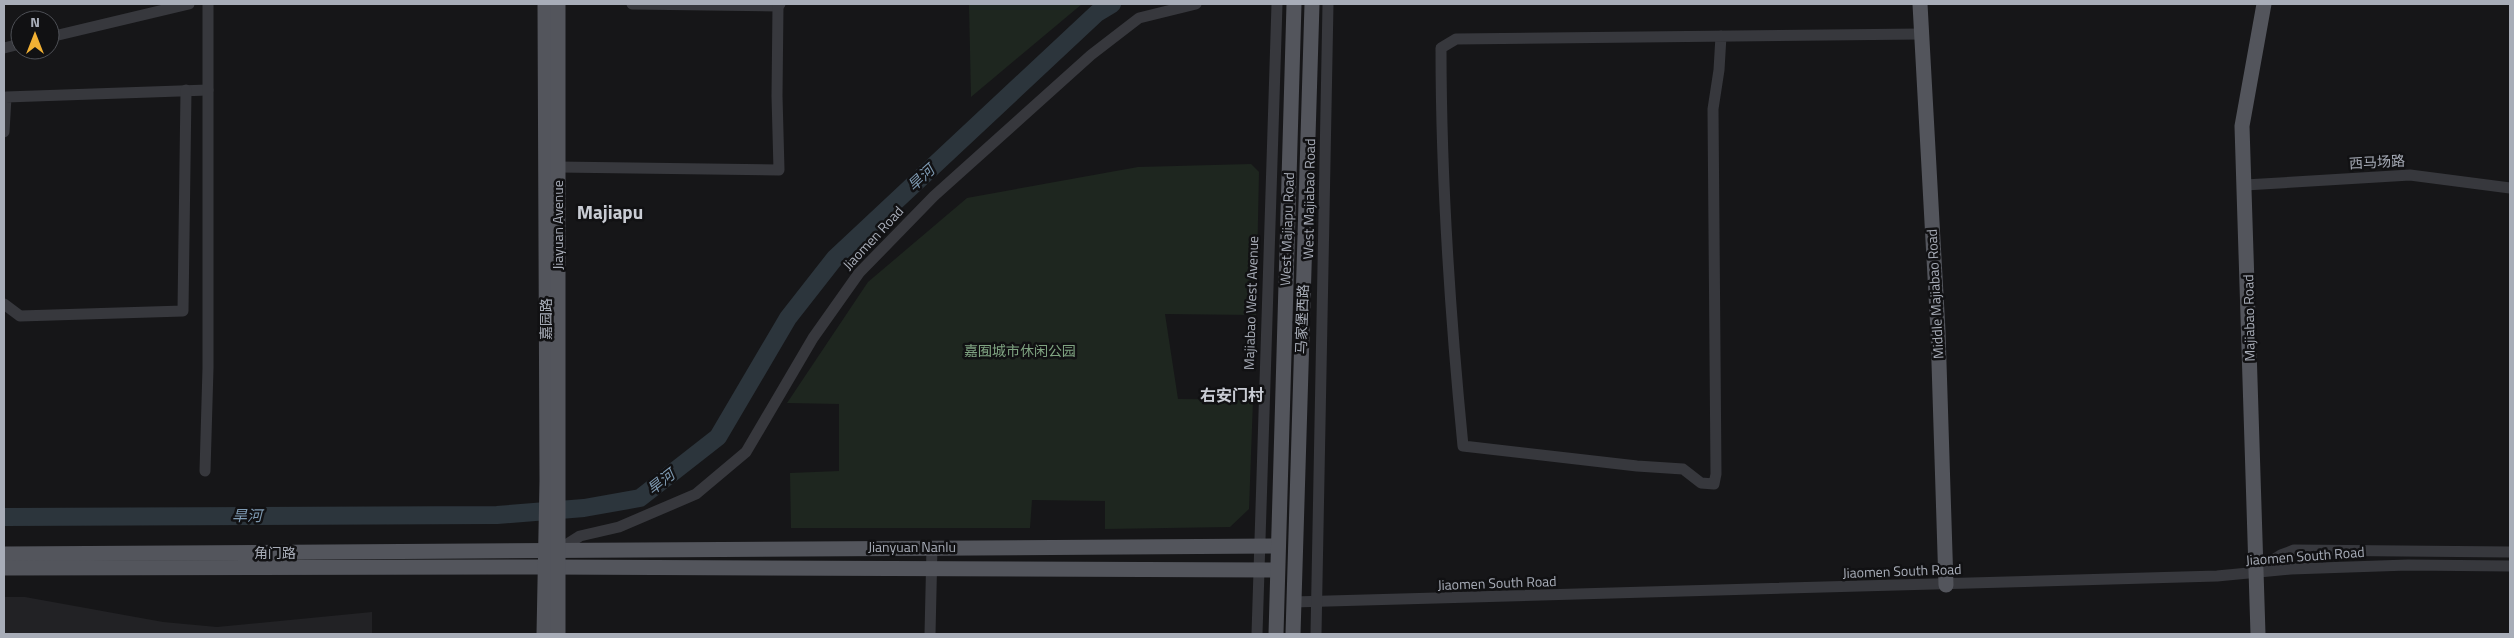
<svg xmlns="http://www.w3.org/2000/svg" width="2514" height="638" viewBox="0 0 2514 638" font-family="'Titillium Web','Noto Sans SC',sans-serif">
<rect width="100%" height="100%" fill="#161618"/>
<path fill="#222225" d="M 4,597 L 25,597 L 163,622 L 217,627 L 372,612 L 372,634 L 4,634 Z"/>
<g fill="#1e261f">
<path d="M 969,4 L 1082,4 L 971,97 Z"/>
<path d="M 1251,164 L 1259,172 L 1256,315 L 1165,314 L 1178,399 L 1253,400 L 1249,509 L 1230,527 L 1105,529 L 1105,501 L 1032,500 L 1030,528 L 791,528 L 790,473 L 839,471 L 839,404 L 787,403 L 868,282 L 967,198 L 1138,167 Z"/>
</g>
<g fill="none" stroke-linecap="round" stroke-linejoin="round">
<path stroke="#2c353c" stroke-width="18" d="M 4,517 L 497,515 L 584,508 L 640,498 L 718,437 L 788,318 L 835,258 L 1097,13 L 1112,4"/>
<g stroke="#37383d" stroke-width="11">
<path d="M 632,4 L 778,6 L 780,4"/>
<path d="M 1721,36 L 1719,70 L 1713,109 L 1716,474 L 1714,484 L 1701,483 L 1683,469 L 1637,466 L 1463,446 C 1450,314 1441,181 1441,48 L 1456,39 L 1920,34"/>
<path d="M 50,37 L 189,4"/>
<path d="M 4,48 L 20,44"/>
<path d="M 4,132 L 6,97 L 208,90"/>
<path d="M 558,167 L 779,170 L 777,96 L 778,6"/>
<path d="M 2245,185 L 2410,175 L 2510,188"/>
<path d="M 4,304 L 20,316 L 183,311 L 186,90"/>
<path d="M 205,471 L 208,368 L 208,4"/>
<path d="M 558,550 L 580,536 L 619,527 L 696,494 L 746,452 L 813,338 L 859,273 L 934,196 L 1091,55 L 1139,18 L 1196,4"/>
<path d="M 2257,570 L 2281,555 L 2294,550 L 2510,552"/>
<path d="M 1293,602 L 2217,576 L 2291,569 L 2408,565 L 2510,566"/>
<path d="M 930,634 L 932,547"/>
<path d="M 1257,634 L 1277,4"/>
<path d="M 1316,634 L 1328,4"/>
</g>
<g stroke="#53555c" stroke-width="15">
<path d="M 1920,4 L 1938,331 L 1946,585"/>
<path d="M 4,554 L 1278,546"/>
<path d="M 4,568 L 545,567 L 1277,570"/>
<path d="M 544,634 L 547,481 L 545,4"/>
<path d="M 558,634 L 558,4"/>
<path d="M 1276,634 L 1294,4"/>
<path d="M 1293,634 L 1312,4"/>
<path d="M 2258,634 L 2242,126 L 2264,4"/>
</g>
</g>
<g text-anchor="middle" stroke-width="5" stroke-linejoin="round" paint-order="stroke">
<g font-size="14" fill="#a8adb8" stroke="#111113">
<text transform="translate(2377 162) rotate(-3)" y="5">西马场路</text>
<text transform="translate(1309 199) rotate(-89)" y="5">West Majiabao Road</text>
<text transform="translate(558 225) rotate(-90)" y="5">Jiayuan Avenue</text>
<text transform="translate(1287 229) rotate(-88)" y="5">West Majiapu Road</text>
<text transform="translate(873 238) rotate(-47)" y="5">Jiaomen Road</text>
<text transform="translate(1935 294) rotate(-93)" y="5">Middle Majiabao Road</text>
<text transform="translate(1251 303) rotate(-88)" y="5">Majiabao West Avenue</text>
<text transform="translate(2249 318) rotate(-91)" y="5">Majiabao Road</text>
<text transform="translate(546 319) rotate(-90)" y="5">嘉园路</text>
<text transform="translate(1302 319) rotate(-88)" y="5">马家堡西路</text>
<text x="912" y="552">Jianyuan Nanlu</text>
<text x="275" y="558">角门路</text>
<text transform="translate(2305 556) rotate(-4)" y="5">Jiaomen South Road</text>
<text transform="translate(1902 571) rotate(-2)" y="5">Jiaomen South Road</text>
<text transform="translate(1497 583) rotate(-2)" y="5">Jiaomen South Road</text>
</g>
<g font-size="14" fill="#7fa381" stroke="#111113">
<text x="1020" y="356">嘉囿城市休闲公园</text>
</g>
<g font-size="15" font-style="italic" fill="#7f9bb3" stroke="#111113">
<text transform="translate(921 178) rotate(-43)" y="5">旱河</text>
<text transform="translate(661 482) rotate(-38)" y="5">旱河</text>
<text x="247" y="521">旱河</text>
</g>
<g font-size="16" font-weight="bold" fill="#c9ccd4" stroke="#111113">
<text x="1232" y="401">右安门村</text>
</g>
<g font-size="19" font-weight="bold" fill="#c9ccd4" stroke="#111113">
<text x="610" y="219">Majiapu</text>
</g>
</g>
<rect width="2514" height="638" fill="none" stroke="#a8adb8" stroke-width="10"/>
<g transform="translate(35 35)"><circle r="24" fill="#111113" stroke="#4d4f55"/>
<path d="M0-4L9 19L0 12L-9 19Z" fill="#f2b134"/>
<text y="-8" font-size="14" font-weight="bold" text-anchor="middle" fill="#a8adb8">N</text>
</g>
</svg>
